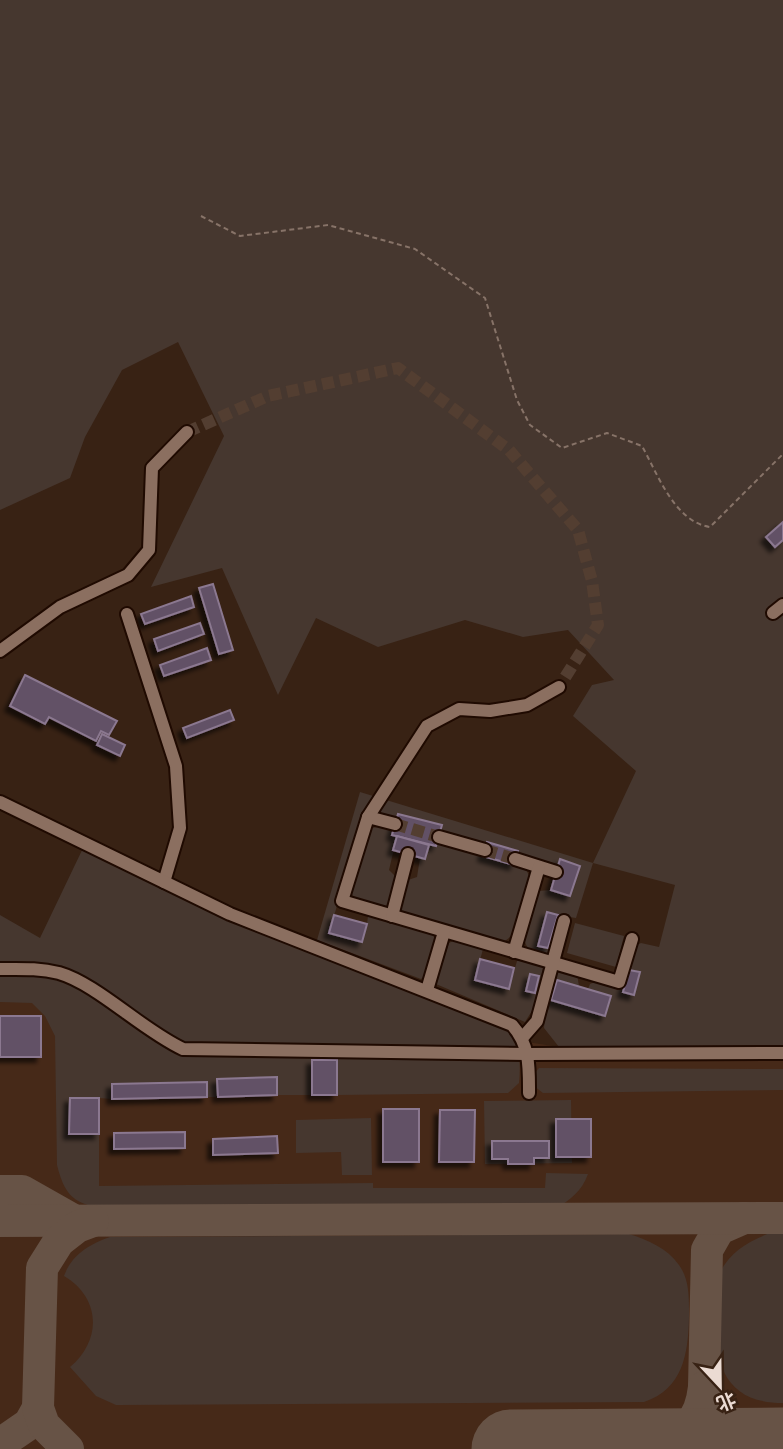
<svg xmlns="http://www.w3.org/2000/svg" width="783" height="1449" viewBox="0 0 783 1449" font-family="'Nunito Sans','Noto Sans SC',sans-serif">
<defs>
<filter id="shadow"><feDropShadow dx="-5" dy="5" stdDeviation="2" flood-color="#0009"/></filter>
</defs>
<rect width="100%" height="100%" fill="#382214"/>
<path fill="#462918" d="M 0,960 L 559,1047 L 783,1046 L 783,1449 L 0,1449 Z"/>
<g fill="#46372f">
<path d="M 0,0 L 783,0 L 783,1046 L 559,1047 L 544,1028 L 546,1003 L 556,971 L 562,969 L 577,974 L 579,986 L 557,980 L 551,1000 L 605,1016 L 611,996 L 588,989 L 590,984 L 597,981 L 625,985 L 623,992 L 634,995 L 640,973 L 629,970 L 635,946 L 641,943 L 659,947 L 675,885 L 593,863 L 576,918 L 563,916 L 552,956 L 532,953 C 514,936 531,910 538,891 L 551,890 L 570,896 L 580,866 L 561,859 L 558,868 L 440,831 L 441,825 L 398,814 L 396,819 L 365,810 L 329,933 L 367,924 L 368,916 L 374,914 L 431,931 L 437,943 L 426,975 L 421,979 L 317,940 L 360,792 L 593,863 L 636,771 L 573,716 L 592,685 L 614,680 L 568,630 L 523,637 L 465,620 L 378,647 L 316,618 L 278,695 L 222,568 L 151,587 L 224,436 L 178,342 L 122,370 L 85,437 L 70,478 L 0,510 Z"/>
<path d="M 381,826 L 394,829 L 397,836 L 389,870 L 397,878 L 389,906 L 383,909 L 355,901 L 350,889 L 368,829 Z"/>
<path d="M 437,842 L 525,867 L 532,882 C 525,901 521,935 501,943 L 402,912 L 399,908 L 408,880 L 417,877 L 420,858 L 425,858 L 429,845 L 436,846 Z"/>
<path d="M 85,844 L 230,914 L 512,1025 C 519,1044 521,1063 519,1083 L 508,1093 L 337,1095 L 336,1060 L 312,1060 L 312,1095 L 277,1095 L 276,1077 L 218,1079 L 218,1097 L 207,1097 L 207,1083 L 112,1084 L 112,1099 L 99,1098 L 99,1186 L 373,1183 L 373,1188 L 545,1188 L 546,1173 L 588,1174 C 582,1191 570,1200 555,1209 L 114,1210 C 79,1205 66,1202 57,1165 L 55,1036 L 45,1016 L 32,1003 L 0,1002 L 0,915 L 40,938 Z"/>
<path d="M 575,923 L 624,936 L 616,967 L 567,953 Z"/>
<path d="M 457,939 L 483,949 L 475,979 L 509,989 L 517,961 L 525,959 L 540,963 L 543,968 L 535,1006 L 525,1022 L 436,984 L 449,943 Z"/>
<path d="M 539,1068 L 783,1069 L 783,1090 L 543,1093 L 534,1086 L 534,1074 Z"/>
<path d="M 571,1100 L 572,1163 L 485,1164 L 484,1101 Z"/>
<path d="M 371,1118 L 372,1175 L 342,1175 L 341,1152 L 296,1153 L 296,1120 Z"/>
<path d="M 770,1233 L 783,1233 L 783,1403 C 726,1403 714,1365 715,1315 C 715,1301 714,1286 720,1272 C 731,1251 749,1241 770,1233 Z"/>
<path d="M 629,1234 C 648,1240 667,1248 679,1265 C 690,1280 689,1300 689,1318 C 688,1354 683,1389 644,1402 L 116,1405 L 96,1396 L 70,1367 C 102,1340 101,1298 64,1276 C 72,1254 90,1244 110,1237 Z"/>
</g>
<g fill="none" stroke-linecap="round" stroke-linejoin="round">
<g stroke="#675346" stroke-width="32">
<path d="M 0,1191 L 22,1191 L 75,1221"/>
<path d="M 744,1218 L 719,1229 L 707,1250 L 704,1387 L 712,1414 L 725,1429 L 738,1437 L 777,1447"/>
<path d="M 0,1221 L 783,1218"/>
<path d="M 0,1444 L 29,1424 L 38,1408"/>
<path d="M 640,1448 C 677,1433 699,1432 704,1387"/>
<path d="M 68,1449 L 44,1425 L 38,1408 L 42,1268 L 59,1241 L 77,1227 L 93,1221"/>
</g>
<path stroke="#675346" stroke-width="79" d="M 511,1449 L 783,1447"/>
</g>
<g fill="#625166" stroke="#8b7890" stroke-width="2" filter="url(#shadow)">
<path d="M 783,522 L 783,540 L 775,547 L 766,537 Z"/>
<path d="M 213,584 L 233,650 L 219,654 L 199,588 Z"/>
<path d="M 191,596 L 194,607 L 145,624 L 141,614 Z"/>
<path d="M 200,623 L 204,634 L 158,651 L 154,639 Z"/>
<path d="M 207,648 L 211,660 L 164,676 L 160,665 Z"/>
<path d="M 25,675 L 117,721 L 109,735 L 101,731 L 96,741 L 49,717 L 45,724 L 10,706 Z"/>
<path d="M 230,710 L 234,720 L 187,738 L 183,728 Z"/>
<path d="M 102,734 L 125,745 L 120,756 L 97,745 Z"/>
<path d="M 398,814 L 442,825 L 436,846 L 392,835 Z"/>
<path d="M 397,836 L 429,845 L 425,859 L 393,850 Z"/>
<path d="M 487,842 L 518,851 L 514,865 L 483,856 Z"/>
<path d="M 560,859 L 580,866 L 570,896 L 551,890 Z"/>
<path d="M 547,912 L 558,915 L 548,948 L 538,946 Z"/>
<path d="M 334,915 L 367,924 L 362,942 L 329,933 Z"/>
<path d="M 480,959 L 514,968 L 509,989 L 475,980 Z"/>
<path d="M 629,970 L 640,972 L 634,995 L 623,992 Z"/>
<path d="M 530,974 L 539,976 L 535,993 L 526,991 Z"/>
<path d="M 557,980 L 611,996 L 605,1016 L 551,1000 Z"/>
<rect x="0" y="1016" width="41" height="41"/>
<rect x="312" y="1060" width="25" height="35"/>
<path d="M 277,1077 L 277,1095 L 218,1097 L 217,1079 Z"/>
<path d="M 207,1082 L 207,1097 L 112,1099 L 112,1084 Z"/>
<path d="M 70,1098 L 99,1098 L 99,1134 L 69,1134 Z"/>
<rect x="383" y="1109" width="36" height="53"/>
<path d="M 440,1110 L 475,1110 L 474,1162 L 439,1162 Z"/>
<rect x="556" y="1119" width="35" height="38"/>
<path d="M 185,1132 L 185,1148 L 114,1149 L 114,1133 Z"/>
<path d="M 277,1136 L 278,1153 L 213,1155 L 213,1139 Z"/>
<path d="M 492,1141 L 549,1141 L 549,1158 L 534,1158 L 534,1164 L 508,1164 L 508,1159 L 492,1159 Z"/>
</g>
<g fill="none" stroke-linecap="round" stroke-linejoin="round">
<g stroke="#533e31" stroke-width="12" stroke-dasharray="12 6" stroke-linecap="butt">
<path d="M 187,432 L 268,396 L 398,368 L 509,450 L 578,530 L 592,581 L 598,625 L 559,687"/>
<path d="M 395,824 L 439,837"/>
<path d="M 485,850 L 515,859"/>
</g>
<g stroke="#1f0a01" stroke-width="16">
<g id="minor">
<path d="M 773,613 L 783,605"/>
<path d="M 127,614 L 176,766 L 180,828 L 164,882"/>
<path d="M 0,651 L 60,607 L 128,575 L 149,550 L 152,468 L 187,432"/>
<path d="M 0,802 L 230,914 L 512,1025 C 530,1045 529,1067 529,1093"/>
<path d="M 368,817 L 427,726 L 459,709 L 490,711 L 527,705 L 559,687"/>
<path d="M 395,824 L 368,817 L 342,901 L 619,982 L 632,939"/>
<path d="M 439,837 L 485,850"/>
<path d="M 515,859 L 556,872"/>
<path d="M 392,916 L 408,854"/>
<path d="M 514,952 L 539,867"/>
<path d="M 0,969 C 20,969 39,968 59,973 C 97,984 142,1030 183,1049 L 527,1054 L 783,1053"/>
<path d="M 427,990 L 444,932"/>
<path d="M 523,1037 L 537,1021 L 564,921"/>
</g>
</g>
<path stroke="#877368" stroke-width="2" stroke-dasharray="5 3.5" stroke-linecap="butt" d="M 201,216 L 240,236 L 328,225 L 415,249 L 485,298 L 517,400 L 530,425 L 562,448 L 607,433 L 642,446 C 658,475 675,522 710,527 L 783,454"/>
<use href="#minor" stroke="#8b6f60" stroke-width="12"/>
</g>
<g transform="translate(720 1386) rotate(158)" stroke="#382214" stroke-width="5" paint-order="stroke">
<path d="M0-5L12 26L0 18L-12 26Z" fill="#ebdbd3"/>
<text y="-10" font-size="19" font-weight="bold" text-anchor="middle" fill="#ebdbd3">北</text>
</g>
</svg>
